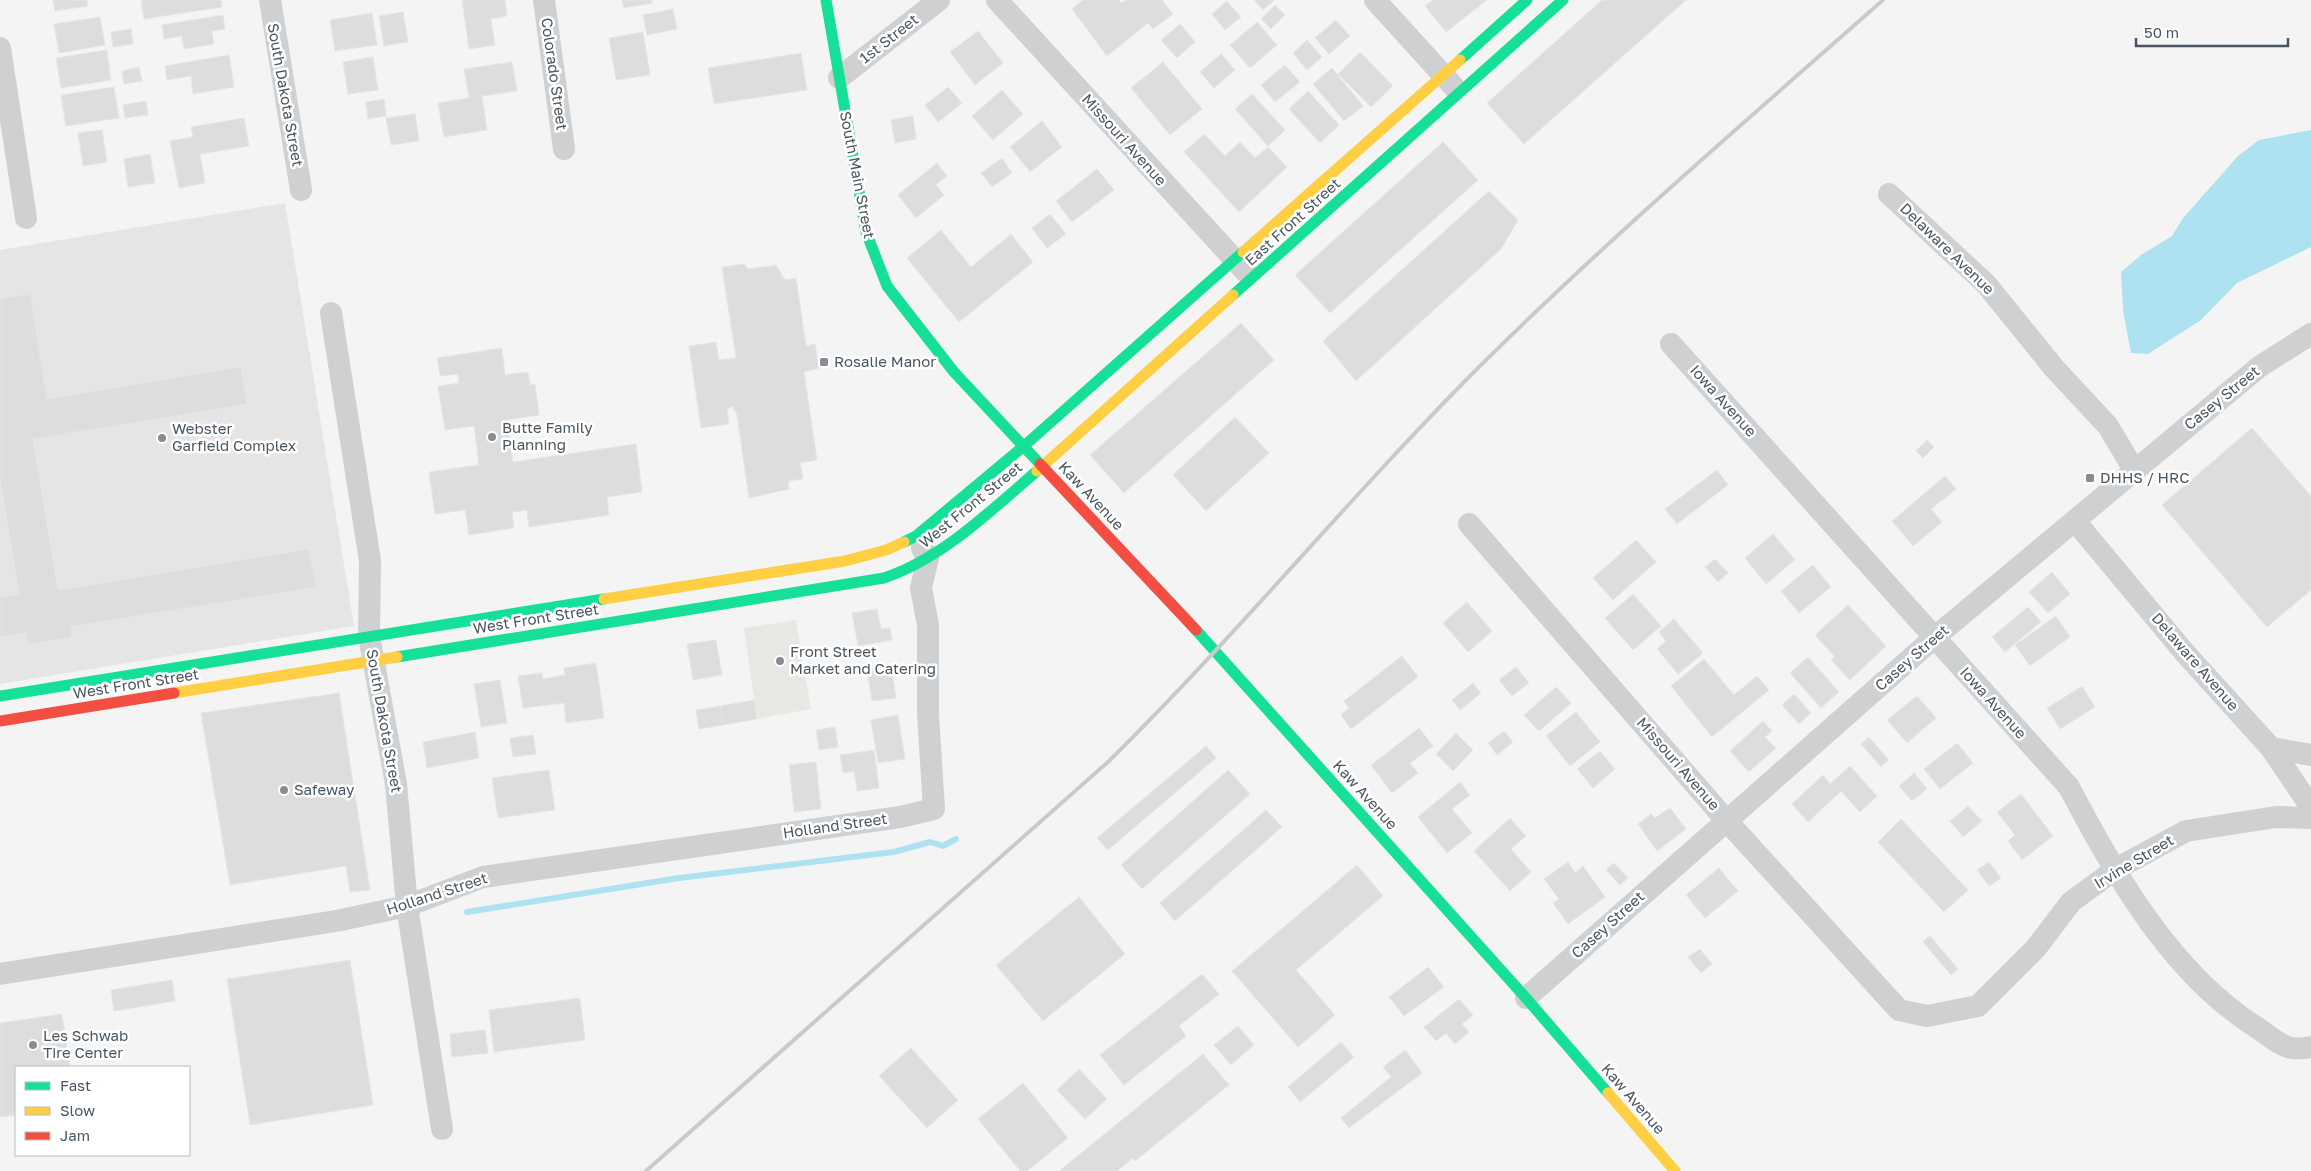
<svg xmlns="http://www.w3.org/2000/svg" width="2311" height="1171" viewBox="0 0 2311 1171" font-family="'Golos Text',sans-serif">
<rect width="100%" height="100%" fill="#f4f4f4"/>
<path fill="#e8e7e3" d="M 796,620 L 811,709 L 757,719 L 744,628 Z"/>
<path fill="#e6e5e6" d="M 285,203 L 354,626 L 0,684 L 0,250 Z"/>
<path fill="#aee2f0" d="M 2311,130 L 2311,247 L 2237,283 L 2201,320 L 2148,354 L 2131,353 L 2123,310 L 2121,272 L 2141,255 L 2172,236 L 2183,218 L 2238,156 L 2259,140 Z"/>
<g fill="none" stroke-linecap="round" stroke-linejoin="round">
<path stroke="#aee2f0" stroke-width="6" d="M 467,912 L 679,878 L 894,852 L 930,842 L 943,846 L 956,839"/>
</g>
<g fill="#ddddde" stroke="#e5e6e7">
<path d="M 53,0 L 87,0 L 88,6 L 55,11 Z"/>
<path d="M 141,0 L 221,0 L 222,7 L 144,19 Z"/>
<path d="M 462,0 L 505,0 L 507,16 L 491,19 L 495,45 L 469,49 Z"/>
<path d="M 622,0 L 652,0 L 652,3 L 624,8 Z"/>
<path d="M 1083,0 L 1119,0 L 1122,3 L 1126,0 L 1162,0 L 1173,14 L 1153,29 L 1148,23 L 1107,56 L 1072,9 Z"/>
<path d="M 1254,0 L 1275,0 L 1263,10 Z"/>
<path d="M 1433,0 L 1487,0 L 1446,32 L 1425,6 Z"/>
<path d="M 1602,0 L 1686,0 L 1524,144 L 1487,103 Z"/>
<path d="M 1227,1 L 1241,17 L 1225,30 L 1212,14 Z"/>
<path d="M 1275,5 L 1285,15 L 1271,29 L 1261,19 Z"/>
<path d="M 673,9 L 677,29 L 647,35 L 643,15 Z"/>
<path d="M 403,12 L 408,42 L 384,46 L 379,16 Z"/>
<path d="M 372,13 L 377,45 L 335,51 L 330,20 Z"/>
<path d="M 223,15 L 225,29 L 212,31 L 214,44 L 184,49 L 182,36 L 164,39 L 162,25 Z"/>
<path d="M 100,17 L 105,45 L 59,53 L 54,24 Z"/>
<path d="M 1336,20 L 1350,36 L 1329,54 L 1315,38 Z"/>
<path d="M 1257,22 L 1277,45 L 1250,68 L 1230,45 Z"/>
<path d="M 1180,24 L 1195,42 L 1177,58 L 1161,40 Z"/>
<path d="M 131,29 L 133,44 L 113,47 L 111,32 Z"/>
<path d="M 978,31 L 1003,63 L 975,85 L 950,52 Z"/>
<path d="M 643,32 L 650,75 L 616,80 L 609,38 Z"/>
<path d="M 1307,40 L 1322,57 L 1307,70 L 1293,53 Z"/>
<path d="M 107,50 L 111,80 L 61,88 L 56,58 Z"/>
<path d="M 1360,52 L 1393,86 L 1371,107 L 1338,74 Z"/>
<path d="M 801,53 L 807,90 L 714,104 L 708,68 Z"/>
<path d="M 1221,54 L 1235,70 L 1214,88 L 1200,72 Z"/>
<path d="M 229,55 L 234,87 L 193,94 L 191,76 L 167,80 L 165,66 Z"/>
<path d="M 373,57 L 378,90 L 348,94 L 343,62 Z"/>
<path d="M 512,62 L 517,91 L 482,96 L 487,130 L 444,137 L 438,103 L 469,98 L 464,69 Z"/>
<path d="M 1163,62 L 1202,109 L 1170,135 L 1131,88 Z"/>
<path d="M 1285,65 L 1300,82 L 1275,102 L 1261,85 Z"/>
<path d="M 139,67 L 142,81 L 124,84 L 122,71 Z"/>
<path d="M 1332,68 L 1363,106 L 1344,121 L 1313,84 Z"/>
<path d="M 114,87 L 119,118 L 66,126 L 61,95 Z"/>
<path d="M 948,87 L 962,103 L 938,122 L 925,105 Z"/>
<path d="M 1002,90 L 1023,114 L 993,140 L 972,116 Z"/>
<path d="M 1308,91 L 1339,125 L 1320,143 L 1289,109 Z"/>
<path d="M 1252,94 L 1285,130 L 1268,146 L 1235,109 Z"/>
<path d="M 384,99 L 386,116 L 368,119 L 366,102 Z"/>
<path d="M 146,101 L 148,115 L 125,118 L 123,105 Z"/>
<path d="M 415,114 L 419,141 L 391,145 L 386,118 Z"/>
<path d="M 913,116 L 916,139 L 895,143 L 891,120 Z"/>
<path d="M 244,118 L 249,146 L 200,154 L 205,183 L 179,188 L 170,141 L 193,137 L 191,127 Z"/>
<path d="M 1042,121 L 1062,147 L 1030,172 L 1010,147 Z"/>
<path d="M 102,130 L 107,162 L 83,166 L 78,133 Z"/>
<path d="M 1204,134 L 1225,156 L 1240,142 L 1255,158 L 1268,147 L 1287,167 L 1239,212 L 1184,152 Z"/>
<path d="M 1443,142 L 1478,180 L 1330,313 L 1295,275 Z"/>
<path d="M 150,154 L 155,183 L 128,187 L 124,159 Z"/>
<path d="M 1002,158 L 1012,173 L 992,187 L 981,173 Z"/>
<path d="M 937,163 L 947,176 L 936,185 L 944,195 L 916,218 L 898,195 Z"/>
<path d="M 1097,169 L 1114,190 L 1072,222 L 1056,201 Z"/>
<path d="M 1489,191 L 1518,220 L 1501,249 L 1356,381 L 1323,341 Z"/>
<path d="M 1050,214 L 1066,234 L 1047,248 L 1032,228 Z"/>
<path d="M 941,230 L 971,267 L 1011,234 L 1033,262 L 959,322 L 907,258 Z"/>
<path d="M 744,264 L 748,269 L 776,265 L 785,280 L 796,278 L 806,346 L 815,344 L 819,368 L 804,372 L 817,460 L 800,463 L 803,479 L 788,481 L 789,489 L 749,498 L 737,415 L 732,406 L 727,410 L 729,424 L 701,428 L 689,346 L 716,342 L 719,360 L 736,358 L 722,267 Z"/>
<path d="M 30,294 L 47,399 L 241,367 L 247,404 L 33,439 L 58,590 L 309,549 L 316,587 L 71,627 L 72,637 L 28,644 L 26,633 L 0,637 L 0,597 L 19,594 L 0,479 L 0,299 Z"/>
<path d="M 1241,323 L 1274,360 L 1124,493 L 1090,455 Z"/>
<path d="M 502,348 L 505,375 L 528,372 L 530,385 L 535,384 L 539,415 L 507,420 L 513,462 L 636,444 L 642,492 L 607,497 L 609,515 L 529,527 L 527,510 L 512,512 L 514,528 L 469,535 L 465,510 L 435,514 L 429,472 L 479,465 L 474,426 L 445,430 L 438,386 L 459,383 L 458,374 L 440,376 L 437,358 Z"/>
<path d="M 1235,417 L 1269,453 L 1206,511 L 1173,475 Z"/>
<path d="M 2252,428 L 2311,496 L 2311,590 L 2267,627 L 2162,505 Z"/>
<path d="M 1927,440 L 1934,447 L 1923,458 L 1916,451 Z"/>
<path d="M 1717,470 L 1728,485 L 1677,524 L 1665,509 Z"/>
<path d="M 1945,476 L 1956,489 L 1931,509 L 1942,522 L 1913,546 L 1892,521 Z"/>
<path d="M 1773,534 L 1795,560 L 1766,584 L 1745,558 Z"/>
<path d="M 1636,540 L 1656,562 L 1613,600 L 1593,578 Z"/>
<path d="M 1715,559 L 1728,573 L 1718,582 L 1705,567 Z"/>
<path d="M 1813,565 L 1831,587 L 1799,613 L 1781,591 Z"/>
<path d="M 2052,572 L 2070,594 L 2048,613 L 2029,592 Z"/>
<path d="M 1633,594 L 1661,626 L 1633,650 L 1605,618 Z"/>
<path d="M 1467,602 L 1492,631 L 1468,652 L 1443,623 Z"/>
<path d="M 1848,605 L 1886,646 L 1850,680 L 1831,660 L 1835,657 L 1815,635 Z"/>
<path d="M 2028,607 L 2041,622 L 2005,652 L 1992,637 Z"/>
<path d="M 877,609 L 881,629 L 890,628 L 892,640 L 858,646 L 852,613 Z"/>
<path d="M 2056,616 L 2070,637 L 2030,666 L 2015,645 Z"/>
<path d="M 1674,619 L 1703,653 L 1678,674 L 1657,649 L 1666,641 L 1659,632 Z"/>
<path d="M 716,640 L 722,675 L 693,680 L 687,644 Z"/>
<path d="M 1402,656 L 1418,677 L 1351,729 L 1341,715 L 1349,708 L 1344,701 Z"/>
<path d="M 1808,657 L 1839,692 L 1821,708 L 1790,673 Z"/>
<path d="M 1704,659 L 1734,695 L 1757,676 L 1769,690 L 1712,737 L 1671,686 Z"/>
<path d="M 596,663 L 604,718 L 566,723 L 564,703 L 523,708 L 518,676 L 542,673 L 543,679 L 565,675 L 564,668 Z"/>
<path d="M 891,666 L 896,698 L 872,701 L 867,670 Z"/>
<path d="M 1516,667 L 1529,683 L 1512,696 L 1499,680 Z"/>
<path d="M 500,680 L 507,723 L 481,727 L 474,684 Z"/>
<path d="M 1473,683 L 1481,693 L 1460,710 L 1452,700 Z"/>
<path d="M 2082,686 L 2095,707 L 2060,729 L 2047,708 Z"/>
<path d="M 1556,687 L 1571,703 L 1539,731 L 1524,715 Z"/>
<path d="M 339,693 L 370,890 L 350,892 L 346,866 L 230,885 L 201,713 Z"/>
<path d="M 1794,694 L 1811,713 L 1799,724 L 1782,705 Z"/>
<path d="M 1917,696 L 1936,718 L 1907,743 L 1887,720 Z"/>
<path d="M 754,700 L 757,719 L 723,725 L 720,706 Z"/>
<path d="M 720,706 L 723,725 L 699,729 L 696,710 Z"/>
<path d="M 1576,712 L 1600,742 L 1570,766 L 1546,736 Z"/>
<path d="M 898,715 L 905,759 L 878,763 L 871,720 Z"/>
<path d="M 1763,721 L 1772,731 L 1765,737 L 1776,748 L 1749,772 L 1730,751 Z"/>
<path d="M 835,727 L 838,747 L 819,750 L 816,730 Z"/>
<path d="M 1419,728 L 1433,746 L 1410,763 L 1418,773 L 1392,793 L 1371,765 Z"/>
<path d="M 1504,731 L 1513,742 L 1497,755 L 1488,743 Z"/>
<path d="M 475,732 L 479,758 L 427,768 L 423,742 Z"/>
<path d="M 1456,733 L 1473,750 L 1453,771 L 1436,754 Z"/>
<path d="M 533,735 L 536,754 L 513,757 L 510,738 Z"/>
<path d="M 1869,737 L 1889,760 L 1881,767 L 1861,744 Z"/>
<path d="M 1957,743 L 1973,763 L 1940,789 L 1924,769 Z"/>
<path d="M 1206,746 L 1216,758 L 1108,850 L 1097,838 Z"/>
<path d="M 874,750 L 879,788 L 857,791 L 854,771 L 843,773 L 840,755 Z"/>
<path d="M 1600,751 L 1615,769 L 1593,788 L 1577,769 Z"/>
<path d="M 816,762 L 821,809 L 794,812 L 789,765 Z"/>
<path d="M 1850,766 L 1877,796 L 1860,812 L 1841,791 L 1808,822 L 1792,804 L 1823,775 L 1830,784 Z"/>
<path d="M 549,770 L 555,810 L 498,818 L 492,778 Z"/>
<path d="M 1228,770 L 1250,794 L 1142,889 L 1121,865 Z"/>
<path d="M 1914,773 L 1927,789 L 1912,801 L 1899,786 Z"/>
<path d="M 1460,782 L 1470,795 L 1452,809 L 1472,833 L 1447,853 L 1418,817 Z"/>
<path d="M 2021,794 L 2053,836 L 2022,860 L 2008,841 L 2015,835 L 1997,812 Z"/>
<path d="M 1968,806 L 1982,821 L 1963,837 L 1950,821 Z"/>
<path d="M 1670,808 L 1686,829 L 1657,851 L 1638,824 L 1651,814 L 1655,818 Z"/>
<path d="M 1266,810 L 1282,827 L 1175,921 L 1160,903 Z"/>
<path d="M 1510,818 L 1526,836 L 1511,849 L 1531,872 L 1510,891 L 1474,851 Z"/>
<path d="M 1901,819 L 1968,890 L 1944,912 L 1878,842 Z"/>
<path d="M 1568,862 L 1575,873 L 1583,866 L 1605,897 L 1568,924 L 1553,903 L 1559,899 L 1544,879 Z"/>
<path d="M 1989,862 L 2001,878 L 1989,886 L 1977,870 Z"/>
<path d="M 1614,863 L 1628,878 L 1620,885 L 1606,870 Z"/>
<path d="M 1357,865 L 1383,896 L 1296,970 L 1335,1015 L 1298,1047 L 1232,971 Z"/>
<path d="M 1719,868 L 1738,891 L 1705,918 L 1686,895 Z"/>
<path d="M 1079,897 L 1125,954 L 1043,1021 L 996,965 Z"/>
<path d="M 1930,936 L 1958,969 L 1951,975 L 1923,942 Z"/>
<path d="M 1700,949 L 1712,964 L 1701,973 L 1688,957 Z"/>
<path d="M 350,960 L 373,1105 L 250,1125 L 227,979 Z"/>
<path d="M 1428,967 L 1444,987 L 1404,1016 L 1389,997 Z"/>
<path d="M 1202,974 L 1219,994 L 1179,1026 L 1186,1036 L 1124,1085 L 1100,1055 Z"/>
<path d="M 172,980 L 175,1001 L 114,1011 L 111,990 Z"/>
<path d="M 580,998 L 585,1040 L 494,1052 L 489,1010 Z"/>
<path d="M 1459,999 L 1473,1015 L 1462,1024 L 1469,1032 L 1455,1044 L 1446,1033 L 1436,1041 L 1424,1027 Z"/>
<path d="M 62,1014 L 70,1067 L 16,1067 L 16,1115 L 0,1117 L 0,1023 Z"/>
<path d="M 1238,1026 L 1254,1045 L 1231,1065 L 1214,1045 Z"/>
<path d="M 485,1030 L 488,1053 L 452,1057 L 450,1034 Z"/>
<path d="M 1341,1042 L 1354,1057 L 1300,1102 L 1288,1087 Z"/>
<path d="M 911,1048 L 958,1100 L 927,1128 L 879,1076 Z"/>
<path d="M 1405,1050 L 1422,1073 L 1349,1128 L 1341,1118 L 1391,1077 L 1383,1067 Z"/>
<path d="M 1203,1054 L 1229,1085 L 1135,1161 L 1133,1158 L 1117,1171 L 1059,1171 Z"/>
<path d="M 1079,1069 L 1107,1099 L 1085,1119 L 1057,1090 Z"/>
<path d="M 1023,1083 L 1068,1138 L 1027,1171 L 1020,1171 L 978,1119 Z"/>
</g>
<g fill="none" stroke-linecap="round" stroke-linejoin="round">
<g stroke="#ced0d2" stroke-width="22">
<path d="M 270,0 L 301,190"/>
<path d="M 544,0 L 564,149"/>
<path d="M 997,0 L 1245,271"/>
<path d="M 1375,0 L 1454,87"/>
<path d="M 0,48 L 26,218"/>
<path d="M 839,78 L 939,0"/>
<path d="M 1889,194 L 1986,284 L 2054,368 L 2108,426 L 2134,470"/>
<path d="M 331,313 L 370,561 L 369,636 L 396,784 L 407,906 L 442,1129"/>
<path d="M 1671,344 L 2069,787 C 2115,875 2171,973 2256,1027 C 2266,1033 2281,1047 2292,1048 C 2298,1049 2305,1048 2311,1047"/>
<path d="M 2075,521 L 2185,653 L 2271,748 L 2311,807"/>
<path d="M 1469,524 L 1726,820 L 1899,1010 L 1927,1016 L 1978,1006 L 2036,948 L 2071,902 L 2116,869 L 2186,831 L 2276,817 L 2311,818"/>
<path d="M 2271,748 L 2311,755"/>
<path d="M 0,974 L 336,921 L 407,906 L 483,877 L 900,817 L 934,809 L 928,714 L 928,625 L 921,588 L 928,558 L 922,548"/>
<path d="M 1526,998 L 1935,637 L 2259,367 L 2311,334"/>
</g>
<g stroke="#16e098" stroke-width="11">
<path d="M 826,0 L 866,232 L 887,286 L 954,372 L 1040,464"/>
<path d="M 1460,60 L 1527,0"/>
<path d="M 1233,295 L 1563,0"/>
<path d="M 904,542 L 916,536 L 1024,446 L 1243,252"/>
<path d="M 1196,630 L 1526,998 L 1608,1093"/>
<path d="M 397,657 L 884,578 C 943,558 990,511 1037,471"/>
<path d="M 0,696 L 604,599"/>
</g>
<g stroke="#ffcf43" stroke-width="11">
<path d="M 1243,252 L 1460,60"/>
<path d="M 1037,471 L 1233,295"/>
<path d="M 604,599 L 845,561 L 886,550 L 904,542"/>
<path d="M 174,693 L 397,657"/>
<path d="M 1608,1093 L 1675,1171"/>
</g>
<g stroke="#f24e42" stroke-width="11">
<path d="M 1040,464 L 1196,630"/>
<path d="M 0,721 L 174,693"/>
</g>
<path stroke="#c9cacc" stroke-width="4" d="M 646,1171 L 1109,761 C 1237,635 1352,494 1479,367 C 1608,239 1747,120 1883,0"/>
</g>
<g fill="#868d94" stroke="#fff" stroke-width="2">
<rect x="819" y="357" width="10" height="10" rx="2.5"/>
<circle cx="492" cy="437" r="5"/>
<circle cx="162" cy="438" r="5"/>
<rect x="2085" y="473" width="10" height="10" rx="2.5"/>
<circle cx="780" cy="661" r="5"/>
<circle cx="284" cy="790" r="5"/>
<circle cx="33" cy="1045" r="5"/>
</g>
<g text-anchor="middle" stroke-width="5" stroke-linejoin="round" paint-order="stroke">
<g font-size="15" fill="#4a5661" stroke="#fff">
<text transform="translate(889 39) rotate(-38)" y="5">1st Street</text>
<text transform="translate(554 74) rotate(82)" y="5">Colorado Street</text>
<text transform="translate(285 95) rotate(80)" y="5">South Dakota Street</text>
<text transform="translate(1124 140) rotate(48)" y="5">Missouri Avenue</text>
<text transform="translate(857 175) rotate(79)" y="5">South Main Street</text>
<text transform="translate(1293 222) rotate(-42)" y="5">East Front Street</text>
<text transform="translate(1947 249) rotate(44)" y="5">Delaware Avenue</text>
<text transform="translate(2222 398) rotate(-39)" y="5">Casey Street</text>
<text transform="translate(1723 401) rotate(48)" y="5">Iowa Avenue</text>
<text transform="translate(1091 496) rotate(47)" y="5">Kaw Avenue</text>
<text transform="translate(971 505) rotate(-39)" y="5">West Front Street</text>
<text transform="translate(536 619) rotate(-9)" y="5">West Front Street</text>
<text transform="translate(1912 658) rotate(-41)" y="5">Casey Street</text>
<text transform="translate(2195 662) rotate(49)" y="5">Delaware Avenue</text>
<text transform="translate(136 684) rotate(-9)" y="5">West Front Street</text>
<text transform="translate(1993 703) rotate(48)" y="5">Iowa Avenue</text>
<text transform="translate(384 721) rotate(80)" y="5">South Dakota Street</text>
<text transform="translate(1678 764) rotate(49)" y="5">Missouri Avenue</text>
<text transform="translate(1365 795) rotate(48)" y="5">Kaw Avenue</text>
<text transform="translate(835 826) rotate(-8)" y="5">Holland Street</text>
<text transform="translate(2134 862) rotate(-31)" y="5">Irvine Street</text>
<text transform="translate(437 894) rotate(-18)" y="5">Holland Street</text>
<text transform="translate(1608 925) rotate(-42)" y="5">Casey Street</text>
<text transform="translate(1633 1099) rotate(49)" y="5">Kaw Avenue</text>
</g>
<g font-size="15" fill="#4a5661" stroke="#fff" text-anchor="start">
<text x="834" y="367">Rosalie Manor</text>
<text x="502" y="433">Butte Family<tspan x="502" dy="17">Planning</tspan></text>
<text x="172" y="434">Webster<tspan x="172" dy="17">Garfield Complex</tspan></text>
<text x="2100" y="483">DHHS / HRC</text>
<text x="790" y="657">Front Street<tspan x="790" dy="17">Market and Catering</tspan></text>
<text x="294" y="795">Safeway</text>
<text x="43" y="1041">Les Schwab<tspan x="43" dy="17">Tire Center</tspan></text>
</g>
</g>
<rect x="15" y="1066" width="175" height="90" fill="#ffffff" stroke="#b7bbc0"/>
<rect x="25" y="1082" width="25" height="8" fill="#16e098" stroke="#b7bbc0"/>
<text x="60" y="1091" font-size="15" fill="#4a5661">Fast</text>
<rect x="25" y="1107" width="25" height="8" fill="#ffcf43" stroke="#b7bbc0"/>
<text x="60" y="1116" font-size="15" fill="#4a5661">Slow</text>
<rect x="25" y="1132" width="25" height="8" fill="#f24e42" stroke="#b7bbc0"/>
<text x="60" y="1141" font-size="15" fill="#4a5661">Jam</text>
<path d="M2136 38v8h152v-8" fill="none" stroke="#4a5661" stroke-width="2.5"/>
<text x="2144" y="38" font-size="15" fill="#4a5661" stroke="#ffffff" stroke-width="4" paint-order="stroke">50 m</text>
</svg>
